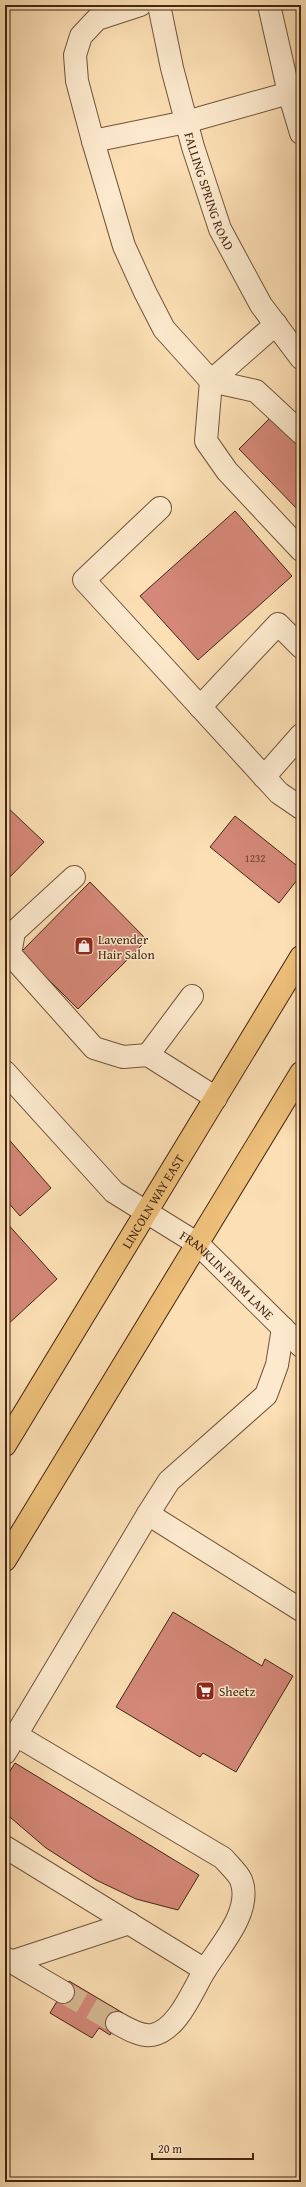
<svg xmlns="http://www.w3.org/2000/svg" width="306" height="2187" viewBox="0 0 306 2187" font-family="'Gentium Book Plus',serif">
<rect width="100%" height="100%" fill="#fcdfb4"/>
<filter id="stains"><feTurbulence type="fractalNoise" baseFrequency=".005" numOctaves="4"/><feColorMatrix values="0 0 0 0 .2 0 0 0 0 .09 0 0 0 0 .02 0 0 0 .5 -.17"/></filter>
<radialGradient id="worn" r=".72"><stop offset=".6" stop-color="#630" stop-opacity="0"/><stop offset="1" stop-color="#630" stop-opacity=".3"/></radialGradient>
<g fill="#d58879" stroke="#432614">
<path d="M 274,414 L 301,443 L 301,513 L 239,449 Z"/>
<path d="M 235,511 L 292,576 L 198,660 L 140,596 Z"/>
<path d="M 5,805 L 44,842 L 6,881 L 5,879 Z"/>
<path d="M 235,816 L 301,869 L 301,875 L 279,903 L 210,847 Z"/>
<path d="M 90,882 L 147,940 L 78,1009 L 21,952 Z"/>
<path d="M 5,1135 L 51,1188 L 20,1216 L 5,1199 Z"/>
<path d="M 5,1221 L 57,1279 L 5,1327 Z"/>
<path d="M 173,1612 L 262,1666 L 265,1659 L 293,1676 L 236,1772 L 203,1753 L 200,1757 L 116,1707 Z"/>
<path d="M 15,1763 L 199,1875 L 178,1910 L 136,1899 L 96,1880 L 46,1848 L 11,1818 L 5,1811 L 5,1779 Z"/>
<path d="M 69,1981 L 123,2013 L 110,2035 L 99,2028 L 92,2038 L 50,2013 Z"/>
</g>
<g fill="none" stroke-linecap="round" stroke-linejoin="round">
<path stroke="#d7ba94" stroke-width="22" stroke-dasharray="22 11" stroke-linecap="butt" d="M 63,1992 L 117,2023"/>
<g stroke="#71543c" stroke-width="24">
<g id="minor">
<path d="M 140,5 L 97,19 L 81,36 L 75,55 L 77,81 L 93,141 L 124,246 L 145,292 L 164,329 L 211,381 L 276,324"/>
<path id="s1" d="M 159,5 L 172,68 L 193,147 L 220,229 L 261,305 L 301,358"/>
<path d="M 269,5 L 289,93 L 301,133"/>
<path d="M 93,141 L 186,122 L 289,93 L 301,84"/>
<path d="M 301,433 L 256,391 L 211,381 L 206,441 L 227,471 L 301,550"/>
<path d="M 160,508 L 84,580 L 279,793 L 301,808"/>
<path d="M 200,707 L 278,624 L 301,647"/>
<path d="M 264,777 L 301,735"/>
<path d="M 74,877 L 14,932 L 10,954 L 94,1048 L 123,1057 L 148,1055 L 216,1098"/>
<path d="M 148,1055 L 192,996"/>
<path id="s2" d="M 5,1072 L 114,1192 L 198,1244 L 301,1346"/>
<path d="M 148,1514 L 169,1481 L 266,1395 L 277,1365 L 283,1328"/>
<path d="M 16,1735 L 148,1514 L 301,1610"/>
<path d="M 5,1753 L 16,1735 L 223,1858 C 229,1865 238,1873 241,1880 C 253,1911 220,1946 205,1970 L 5,1847"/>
<path d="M 5,1958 L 63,1992"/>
<path d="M 11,1962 L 129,1923"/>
<path d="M 117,2023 C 126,2028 141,2037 152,2035 C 178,2030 192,1991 205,1970"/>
</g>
</g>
<g stroke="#432614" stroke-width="24">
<g id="highway">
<path id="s3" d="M 5,1445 L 301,957"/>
<path d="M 5,1560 L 301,1073"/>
</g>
</g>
<use href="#minor" stroke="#fdeace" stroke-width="22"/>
<use href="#highway" stroke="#eec07a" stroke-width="22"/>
</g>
<defs>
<g id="shop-square" transform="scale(1)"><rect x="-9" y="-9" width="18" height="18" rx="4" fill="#8f2418" stroke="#fdeace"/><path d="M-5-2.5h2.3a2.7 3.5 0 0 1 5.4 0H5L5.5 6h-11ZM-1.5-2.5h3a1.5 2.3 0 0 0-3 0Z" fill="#fff"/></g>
<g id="supermarket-square" transform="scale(1)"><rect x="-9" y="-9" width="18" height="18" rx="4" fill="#8f2418" stroke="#fdeace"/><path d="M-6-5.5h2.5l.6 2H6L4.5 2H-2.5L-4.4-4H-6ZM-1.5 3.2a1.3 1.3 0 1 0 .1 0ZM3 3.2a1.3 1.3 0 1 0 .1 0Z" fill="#fff"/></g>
</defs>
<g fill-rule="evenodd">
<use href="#shop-square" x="84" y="946"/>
<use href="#supermarket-square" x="205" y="1691"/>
</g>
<g text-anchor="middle" stroke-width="3" stroke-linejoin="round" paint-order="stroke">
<g font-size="11" fill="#683e2d">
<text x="255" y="862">1232</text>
</g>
<g font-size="13" fill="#432614" stroke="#fdeace">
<text dy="5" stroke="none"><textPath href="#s1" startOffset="193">FALLING SPRING ROAD</textPath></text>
<text dy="5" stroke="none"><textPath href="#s3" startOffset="285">LINCOLN WAY EAST</textPath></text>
<text dy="5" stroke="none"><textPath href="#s2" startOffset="303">FRANKLIN FARM LANE</textPath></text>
</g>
<g font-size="13" fill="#432614" stroke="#fdeace" text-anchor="start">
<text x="98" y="944">Lavender<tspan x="98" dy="15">Hair Salon</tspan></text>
<text x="219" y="1696">Sheetz</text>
</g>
</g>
<rect width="306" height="2187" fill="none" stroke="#fcdfb4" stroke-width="20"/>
<rect x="6" y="6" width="294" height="2175" fill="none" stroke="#432614" stroke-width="2"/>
<rect x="10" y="10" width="286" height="2167" fill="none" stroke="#432614"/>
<path d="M152 2153v6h101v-6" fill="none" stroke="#432614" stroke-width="2"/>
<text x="158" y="2153" font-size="12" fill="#432614" stroke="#fdeace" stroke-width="3" paint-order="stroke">20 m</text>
<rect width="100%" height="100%" filter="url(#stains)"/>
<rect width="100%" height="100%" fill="url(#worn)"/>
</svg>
